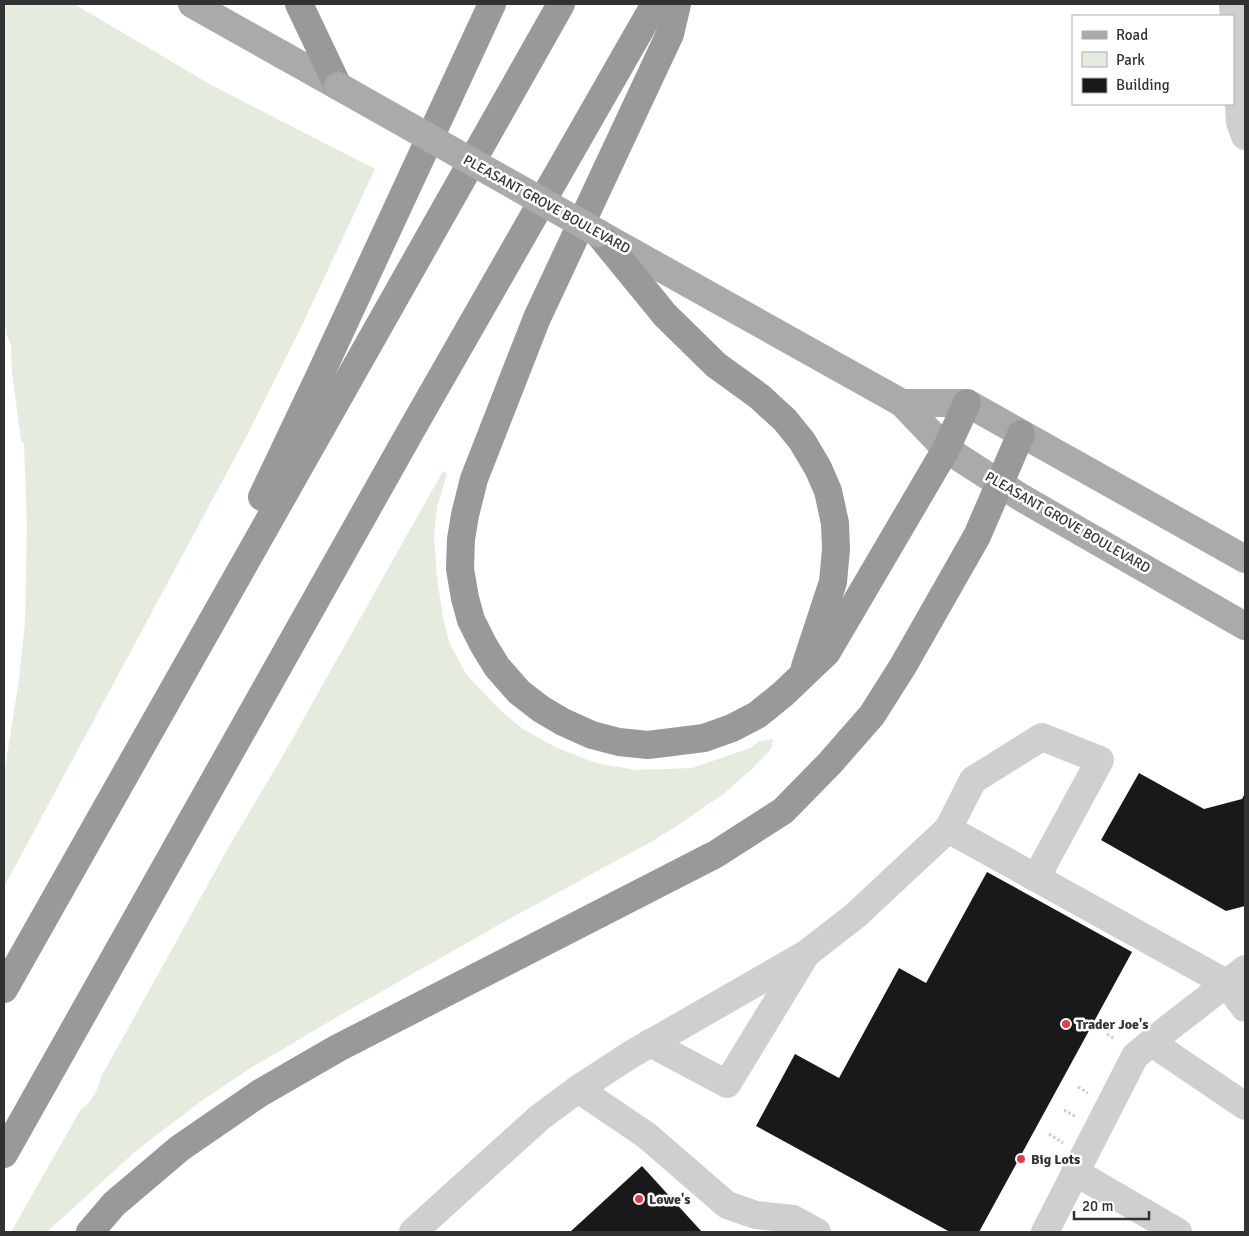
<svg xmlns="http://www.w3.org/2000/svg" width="1249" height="1236" viewBox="0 0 1249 1236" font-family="Signika,sans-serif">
<rect width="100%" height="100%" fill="#fff"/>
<g fill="#e5ebde">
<path d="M 4,4 L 74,4 L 213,86 L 375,169 L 304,321 L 245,439 L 4,887 L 4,775 L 19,680 L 25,622 L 27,526 L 24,444 L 21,440 L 12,373 L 11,345 L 7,336 L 4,319 Z"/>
<path d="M 443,471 L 447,474 L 437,507 L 434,536 L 437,578 L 444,623 L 450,644 L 466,674 L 500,710 L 523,729 L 557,748 L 596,763 L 636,770 L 692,768 L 750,748 L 760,741 L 773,739 L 771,749 L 752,769 L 722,795 L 677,826 L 649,843 L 511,918 L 335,1018 L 246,1071 L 200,1102 L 137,1150 L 47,1232 L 11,1232 L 81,1109 C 91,1105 99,1087 101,1077 L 228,848 L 281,759 Z"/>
</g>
<g fill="#191919">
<path d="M 1139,773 L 1204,809 L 1242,799 L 1245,793 L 1245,906 L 1226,911 L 1101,840 Z"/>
<path d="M 987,872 L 1132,952 L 979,1232 L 950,1232 L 756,1126 L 795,1054 L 839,1078 L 899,968 L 926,983 Z"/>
<path d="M 642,1166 L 702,1232 L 570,1232 Z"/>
</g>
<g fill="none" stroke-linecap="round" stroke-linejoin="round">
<g stroke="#ccc" stroke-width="3" stroke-dasharray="2.5 2.5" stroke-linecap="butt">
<path d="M 1107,1034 L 1115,1039"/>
<path d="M 1078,1087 L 1088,1093"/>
<path d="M 1064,1110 L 1076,1117"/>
<path d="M 1049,1134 L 1063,1143"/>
</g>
<g stroke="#cfcfcf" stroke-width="28">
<path d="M 1233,4 L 1240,122 L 1245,136"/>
<path d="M 948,829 L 973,780 L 1042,737 L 1100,760 L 1036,878"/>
<path d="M 650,1043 L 727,1084 L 805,956"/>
<path d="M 1152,1043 L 1245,1106"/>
<path d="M 578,1089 L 630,1055 L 806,954 L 856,915 L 948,829 L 1226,983 L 1245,1008"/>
<path d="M 1075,1172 L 1178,1232"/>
<path d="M 413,1232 L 539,1118 L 578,1089 L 646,1135 L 727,1205 L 756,1215 L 793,1219 L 817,1232"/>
<path d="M 1045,1232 L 1135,1056 L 1170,1027 L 1245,969"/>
</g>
<g stroke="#aaa" stroke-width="28">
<path d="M 192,4 L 338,86"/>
<path d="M 598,233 L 902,403 L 946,449 L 1022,498 L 1245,626"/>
<path d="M 902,403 L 967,403 L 1245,559"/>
</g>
<g stroke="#999" stroke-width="28">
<path d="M 299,4 L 338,86"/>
<path d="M 677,4 L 670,34 L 537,318 L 474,479 L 465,515 L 461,539 L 460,569 L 465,598 L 471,620 L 483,644 L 497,667 L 519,692 L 541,709 L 563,722 L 592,735 L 619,742 L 648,745 L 704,738 L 732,728 L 757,715 L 783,694 L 827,652 L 946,449 L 967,403"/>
<path d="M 598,233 L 665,315 L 716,365 L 760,397 L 785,420 L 802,441 L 818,468 L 828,491 L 835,523 L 836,549 L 833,582 L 805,667"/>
<path d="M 262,497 L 320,375 L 492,4"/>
<path d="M 4,989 L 561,4"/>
<path d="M 4,1154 L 413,427 L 655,4"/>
<path d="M 90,1232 L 114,1204 L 180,1148 L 260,1093 L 338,1048 L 716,854 L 783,811 L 830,763 L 872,715 L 903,666 L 977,536 L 1021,434"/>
</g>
<path stroke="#aaa" stroke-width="28" d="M 338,86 L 598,233"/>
</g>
<g fill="#df3e4b" stroke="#fff" stroke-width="2">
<circle cx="1066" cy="1024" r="5"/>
<circle cx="1021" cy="1159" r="5"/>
<circle cx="639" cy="1199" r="5"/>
</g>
<g text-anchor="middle" stroke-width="5" stroke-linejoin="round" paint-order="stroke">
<g font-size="14" fill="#323232" stroke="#fff">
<text transform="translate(547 204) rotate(29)" y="5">PLEASANT GROVE BOULEVARD</text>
<text transform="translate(1068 522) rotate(30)" y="5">PLEASANT GROVE BOULEVARD</text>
</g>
<g font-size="14" font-weight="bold" fill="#323232" stroke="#fff" text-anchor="start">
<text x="1076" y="1029">Trader Joe's</text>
<text x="1031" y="1164">Big Lots</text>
<text x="649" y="1204">Lowe's</text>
</g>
</g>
<rect width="1249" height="1236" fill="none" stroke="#323232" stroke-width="10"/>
<rect x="1072" y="15" width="162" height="90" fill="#ffffff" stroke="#adadad"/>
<rect x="1082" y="31" width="25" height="8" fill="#aaaaaa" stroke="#adadad"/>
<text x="1116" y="40" font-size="15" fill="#323232">Road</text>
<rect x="1082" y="52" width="25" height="15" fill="#e5ebde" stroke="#adadad"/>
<text x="1116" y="65" font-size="15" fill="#323232">Park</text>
<rect x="1082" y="78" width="25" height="15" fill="#191919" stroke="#adadad"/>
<text x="1116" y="90" font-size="15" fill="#323232">Building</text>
<path d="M1074 1211v8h75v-8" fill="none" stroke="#323232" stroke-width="2.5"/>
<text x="1082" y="1211" font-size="15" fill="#323232" stroke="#ffffff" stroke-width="4" paint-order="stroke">20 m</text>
</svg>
